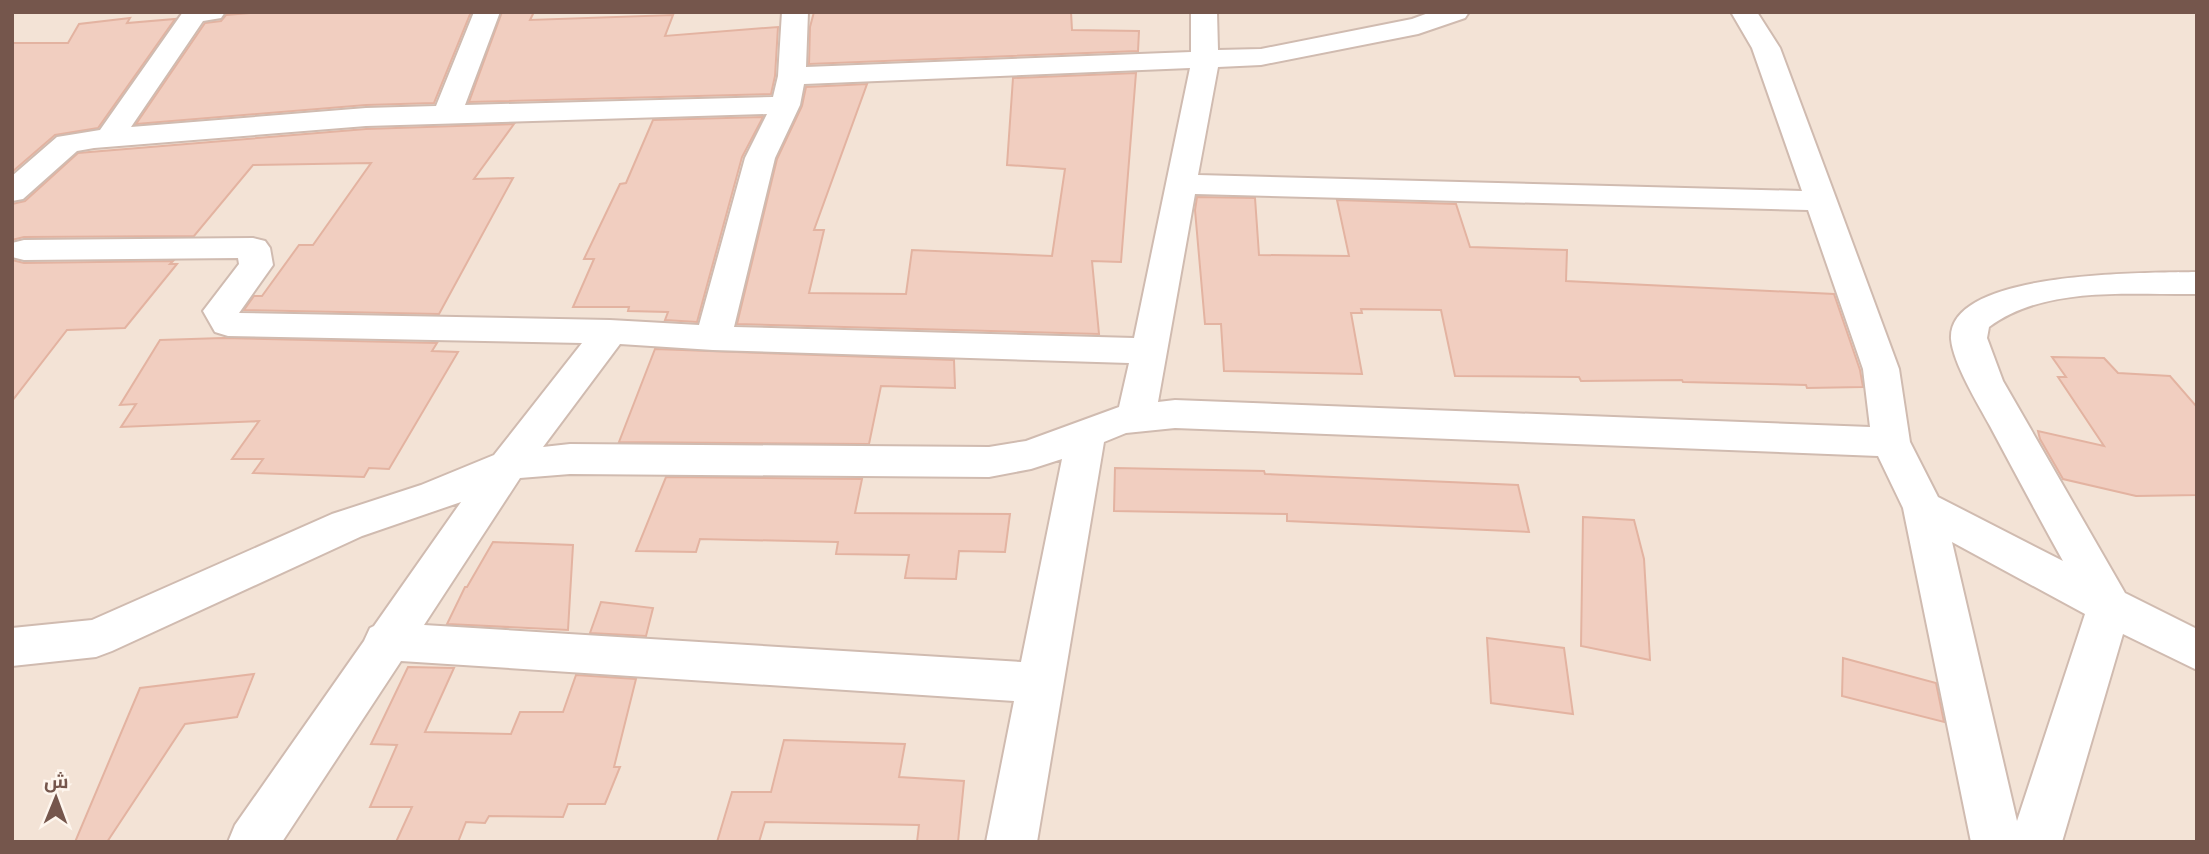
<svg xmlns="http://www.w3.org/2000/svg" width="2209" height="854" viewBox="0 0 2209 854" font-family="'Alegreya Sans',Cairo,sans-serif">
<rect width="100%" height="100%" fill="#fcf2e8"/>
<rect fill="#f3e3d6" x="12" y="12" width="2185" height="830"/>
<g fill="#f1cec0" stroke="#e3b3a1" stroke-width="2">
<path d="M 261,12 L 471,12 L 434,103 L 366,105 L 136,124 L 205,23 L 221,21 L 226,15 Z"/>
<path d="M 502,12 L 534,12 L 530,20 L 673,15 L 665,36 L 778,27 L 775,76 L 771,94 L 469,102 Z"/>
<path d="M 814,12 L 1071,12 L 1072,30 L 1139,31 L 1138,51 L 809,64 L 810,27 Z"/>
<path d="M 130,18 L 127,23 L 175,19 L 98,128 L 55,135 L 12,172 L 12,43 L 68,43 L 79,24 Z"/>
<path d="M 1136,73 L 1121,262 L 1092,261 L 1099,334 L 737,324 L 777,159 L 802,106 L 806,87 L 867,84 L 814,230 L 824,230 L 809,293 L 906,294 L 912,250 L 1052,256 L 1065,169 L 1007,165 L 1013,78 Z"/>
<path d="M 763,117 L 742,157 L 697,322 L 665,320 L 668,312 L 628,311 L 629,307 L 573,307 L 594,259 L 584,259 L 620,184 L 626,183 L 653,120 Z"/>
<path d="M 514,124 L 474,179 L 513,178 L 439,314 L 244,310 L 254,296 L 262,296 L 299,245 L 313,245 L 371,163 L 253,165 L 194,236 L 24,237 L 12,240 L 12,204 L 25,201 L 78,153 L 366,129 Z"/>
<path d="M 1197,197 L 1255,198 L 1259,255 L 1349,256 L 1337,200 L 1456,204 L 1470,247 L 1567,250 L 1566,281 L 1834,294 L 1860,370 L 1863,387 L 1807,388 L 1806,385 L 1683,382 L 1682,380 L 1581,381 L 1579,377 L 1455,376 L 1441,310 L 1361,309 L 1362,313 L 1351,313 L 1362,374 L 1224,371 L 1221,324 L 1205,324 L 1195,210 Z"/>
<path d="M 12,260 L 24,263 L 173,261 L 170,264 L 177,264 L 125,328 L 67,330 L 12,401 Z"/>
<path d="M 223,338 L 437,343 L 432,351 L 458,352 L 389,469 L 369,468 L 364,477 L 253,473 L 263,459 L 232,459 L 259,421 L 121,427 L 136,404 L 120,405 L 160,340 Z"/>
<path d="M 655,349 L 954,360 L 955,388 L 881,386 L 869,444 L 619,442 Z"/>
<path d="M 2052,357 L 2104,358 L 2118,373 L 2170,376 L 2197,407 L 2197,495 L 2136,496 L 2063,479 L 2040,439 L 2038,431 L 2104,446 L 2058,377 L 2066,377 Z"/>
<path d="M 1115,468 L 1264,471 L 1265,474 L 1518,485 L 1529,532 L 1287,521 L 1287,514 L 1114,511 Z"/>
<path d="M 666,477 L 862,479 L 855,513 L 1010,514 L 1005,552 L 959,551 L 956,579 L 905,578 L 909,555 L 836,554 L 838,542 L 700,539 L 696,552 L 636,551 Z"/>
<path d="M 1583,517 L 1634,520 L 1644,559 L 1650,660 L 1581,646 Z"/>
<path d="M 493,542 L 573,545 L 568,630 L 447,624 L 465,587 L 467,587 Z"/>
<path d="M 601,602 L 653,608 L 646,636 L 590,633 Z"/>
<path d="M 1487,638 L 1564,648 L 1573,714 L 1491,703 Z"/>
<path d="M 1843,658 L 1936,683 L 1944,722 L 1842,696 Z"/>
<path d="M 408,667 L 454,668 L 425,732 L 511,734 L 520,712 L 563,712 L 576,675 L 636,679 L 614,767 L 620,767 L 605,804 L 568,804 L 563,817 L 489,816 L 485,823 L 466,822 L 458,842 L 396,842 L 412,807 L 370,807 L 397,745 L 371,744 Z"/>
<path d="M 254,674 L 237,717 L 185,724 L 107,842 L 75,842 L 140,688 Z"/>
<path d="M 784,740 L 905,744 L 899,777 L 964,781 L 958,842 L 917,842 L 919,825 L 765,822 L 759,842 L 717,842 L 732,792 L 771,792 Z"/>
</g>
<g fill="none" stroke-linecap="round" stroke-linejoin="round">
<g stroke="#d0bbb0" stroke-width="4">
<path id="minor" d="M 183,12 L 225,12 L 221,18 L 203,21 L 131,127 L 366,108 L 436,106 L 474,12 L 500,12 L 465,105 L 773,97 L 778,76 L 782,12 L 808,12 L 806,67 L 1191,52 L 1191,12 L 1217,12 L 1218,50 L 1261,49 L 1412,19 L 1431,12 L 1469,12 L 1465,18 L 1418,34 L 1261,65 L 1218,67 L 1198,175 L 1802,191 L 1752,48 L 1731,12 L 1757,12 L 1780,48 L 1837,201 L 1899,369 L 1910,442 L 1938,497 L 2063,561 C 2038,516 2014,471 1990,426 C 1978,404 1953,363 1951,339 C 1947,269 2153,273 2197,272 L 2197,294 C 2131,295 2045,285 1989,327 L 1987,338 L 2003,381 L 2125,593 L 2197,629 L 2197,670 L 2123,634 L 2062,842 L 1971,842 L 1903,508 L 1878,456 L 1175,428 L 1126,433 L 1104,442 L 1037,842 L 986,842 L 1014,701 L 401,661 L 282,842 L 228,842 L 235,825 L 364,641 L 370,628 L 374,626 L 461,502 L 362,536 L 112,651 L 96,657 L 12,666 L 12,628 L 92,620 L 332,514 L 421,485 L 494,455 L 582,343 L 228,336 L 215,332 L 203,311 L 239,264 L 238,258 L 24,260 L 12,257 L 12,243 L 24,240 L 253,238 L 265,241 L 270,248 L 273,265 L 239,313 L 610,320 L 699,325 L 745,158 L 767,114 L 366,126 L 94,148 L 77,151 L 23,199 L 12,201 L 12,176 L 57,137 L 100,130 ZM 1190,68 L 1134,338 L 734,327 L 775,158 L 800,105 L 804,84 ZM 1195,194 L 1808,210 L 1863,369 L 1870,427 L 1175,400 L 1158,402 ZM 620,344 L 713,350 L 1129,363 L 1119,407 L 1026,441 L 989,447 L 570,444 L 543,447 ZM 1062,459 L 1021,662 L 424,625 L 520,478 L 570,474 L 989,477 L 1031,469 ZM 1952,542 L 2085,614 L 2017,821 Z"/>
</g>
<use href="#minor" fill="#fff" fill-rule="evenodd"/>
</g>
<rect width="2209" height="854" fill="none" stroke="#75564c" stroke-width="28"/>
<g transform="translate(56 798) rotate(1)" stroke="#fef6ee" stroke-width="5" paint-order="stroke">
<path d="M0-5L12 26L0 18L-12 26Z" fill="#75564c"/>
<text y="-10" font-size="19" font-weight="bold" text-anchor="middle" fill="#75564c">ش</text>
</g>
</svg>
